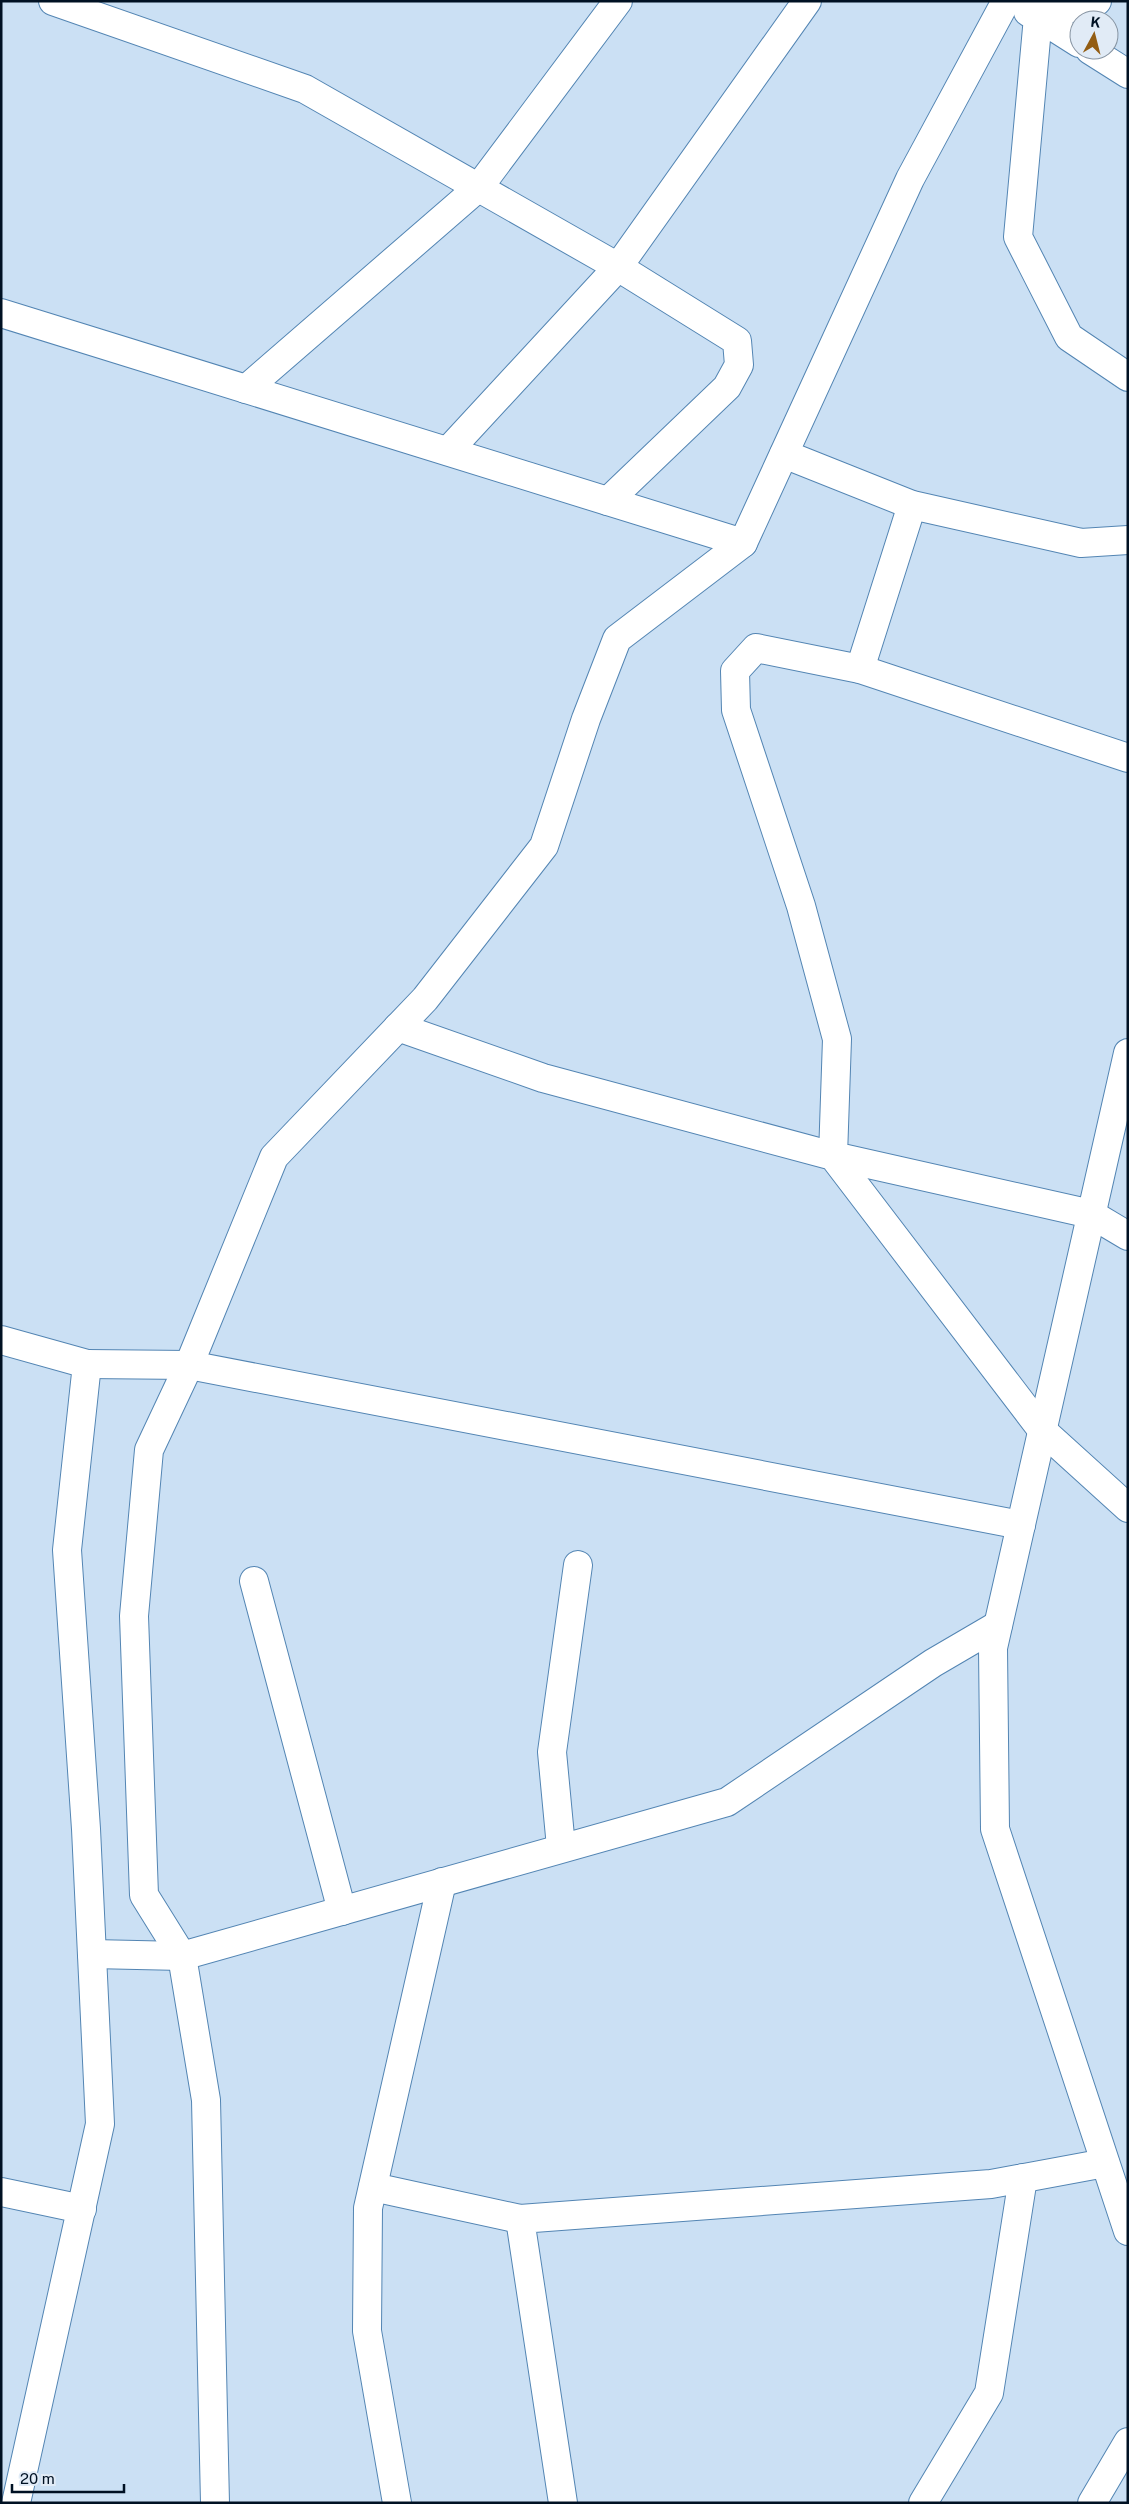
<svg xmlns="http://www.w3.org/2000/svg" width="1129" height="2504" viewBox="0 0 1129 2504" font-family="'Public Sans',sans-serif">
<rect width="100%" height="100%" fill="#cbe0f4"/>
<g fill="none" stroke-linecap="round" stroke-linejoin="round">
<g stroke="#5385b3" stroke-width="30">
<g id="minor">
<path d="M 53,1 L 305,89 L 618,267 L 737,341 L 739,365 L 727,387 L 608,501"/>
<path d="M 1028,12 L 1038,17 L 1097,1"/>
<path d="M 1079,43 L 1038,17 L 1018,237 L 1069,337 L 1128,377"/>
<path d="M 1090,50 L 1128,74"/>
<path d="M 1,313 L 743,543 L 910,179 L 1006,1"/>
<path d="M 246,389 L 479,187 L 618,1"/>
<path d="M 448,451 L 618,267 L 807,1"/>
<path d="M 784,454 L 912,505 L 1081,543 L 1128,540"/>
<path d="M 860,669 L 912,505"/>
<path d="M 1128,758 L 860,669 L 756,648 L 735,671 L 736,710 L 801,906 L 837,1039 L 833,1156 L 1091,1214 L 1128,1236"/>
<path d="M 398,1027 L 543,1078 L 833,1156 L 1042,1430 L 1128,1508"/>
<path d="M 1128,1053 L 993,1648 L 995,1829 L 1128,2231"/>
<path d="M 1,1340 L 87,1364 L 67,1550 L 86,1829 L 100,2124 L 16,2503"/>
<path d="M 87,1364 L 189,1365 L 1021,1525"/>
<path d="M 254,1581 L 342,1911"/>
<path d="M 561,1847 L 552,1752 L 578,1565"/>
<path d="M 92,1954 L 182,1956"/>
<path d="M 182,1956 L 144,1895 L 134,1616 L 149,1450 L 189,1365 L 274,1157 L 425,999 L 544,846 L 586,719 L 617,639 L 743,543"/>
<path d="M 373,2187 L 520,2219"/>
<path d="M 1,2192 L 82,2209"/>
<path d="M 215,2503 L 206,2100 L 182,1956 L 727,1802 L 933,1663 L 998,1625"/>
<path d="M 397,2503 L 367,2331 L 368,2208 L 442,1882"/>
<path d="M 563,2503 L 520,2219 L 991,2184 L 1105,2163"/>
<path d="M 923,2503 L 989,2393 L 1023,2178"/>
<path d="M 1092,2503 L 1128,2442"/>
</g>
</g>
<use href="#minor" stroke="#fff" stroke-width="28"/>
</g>
<rect width="1129" height="2504" fill="none" stroke="#001123" stroke-width="5"/>
<g transform="translate(1094 35) rotate(7)"><circle r="24" fill="#e1ebf6" stroke="#8794a2"/>
<path d="M0-4L9 19L0 12L-9 19Z" fill="#935d13"/>
<text y="-8" font-size="14" font-weight="bold" text-anchor="middle" fill="#001123">K</text>
</g>
<path d="M12 2484v8h112v-8" fill="none" stroke="#001123" stroke-width="2.5"/>
<text x="20" y="2484" font-size="15" fill="#001123" stroke="#e1ebf6" stroke-width="4" paint-order="stroke">20 m</text>
</svg>
